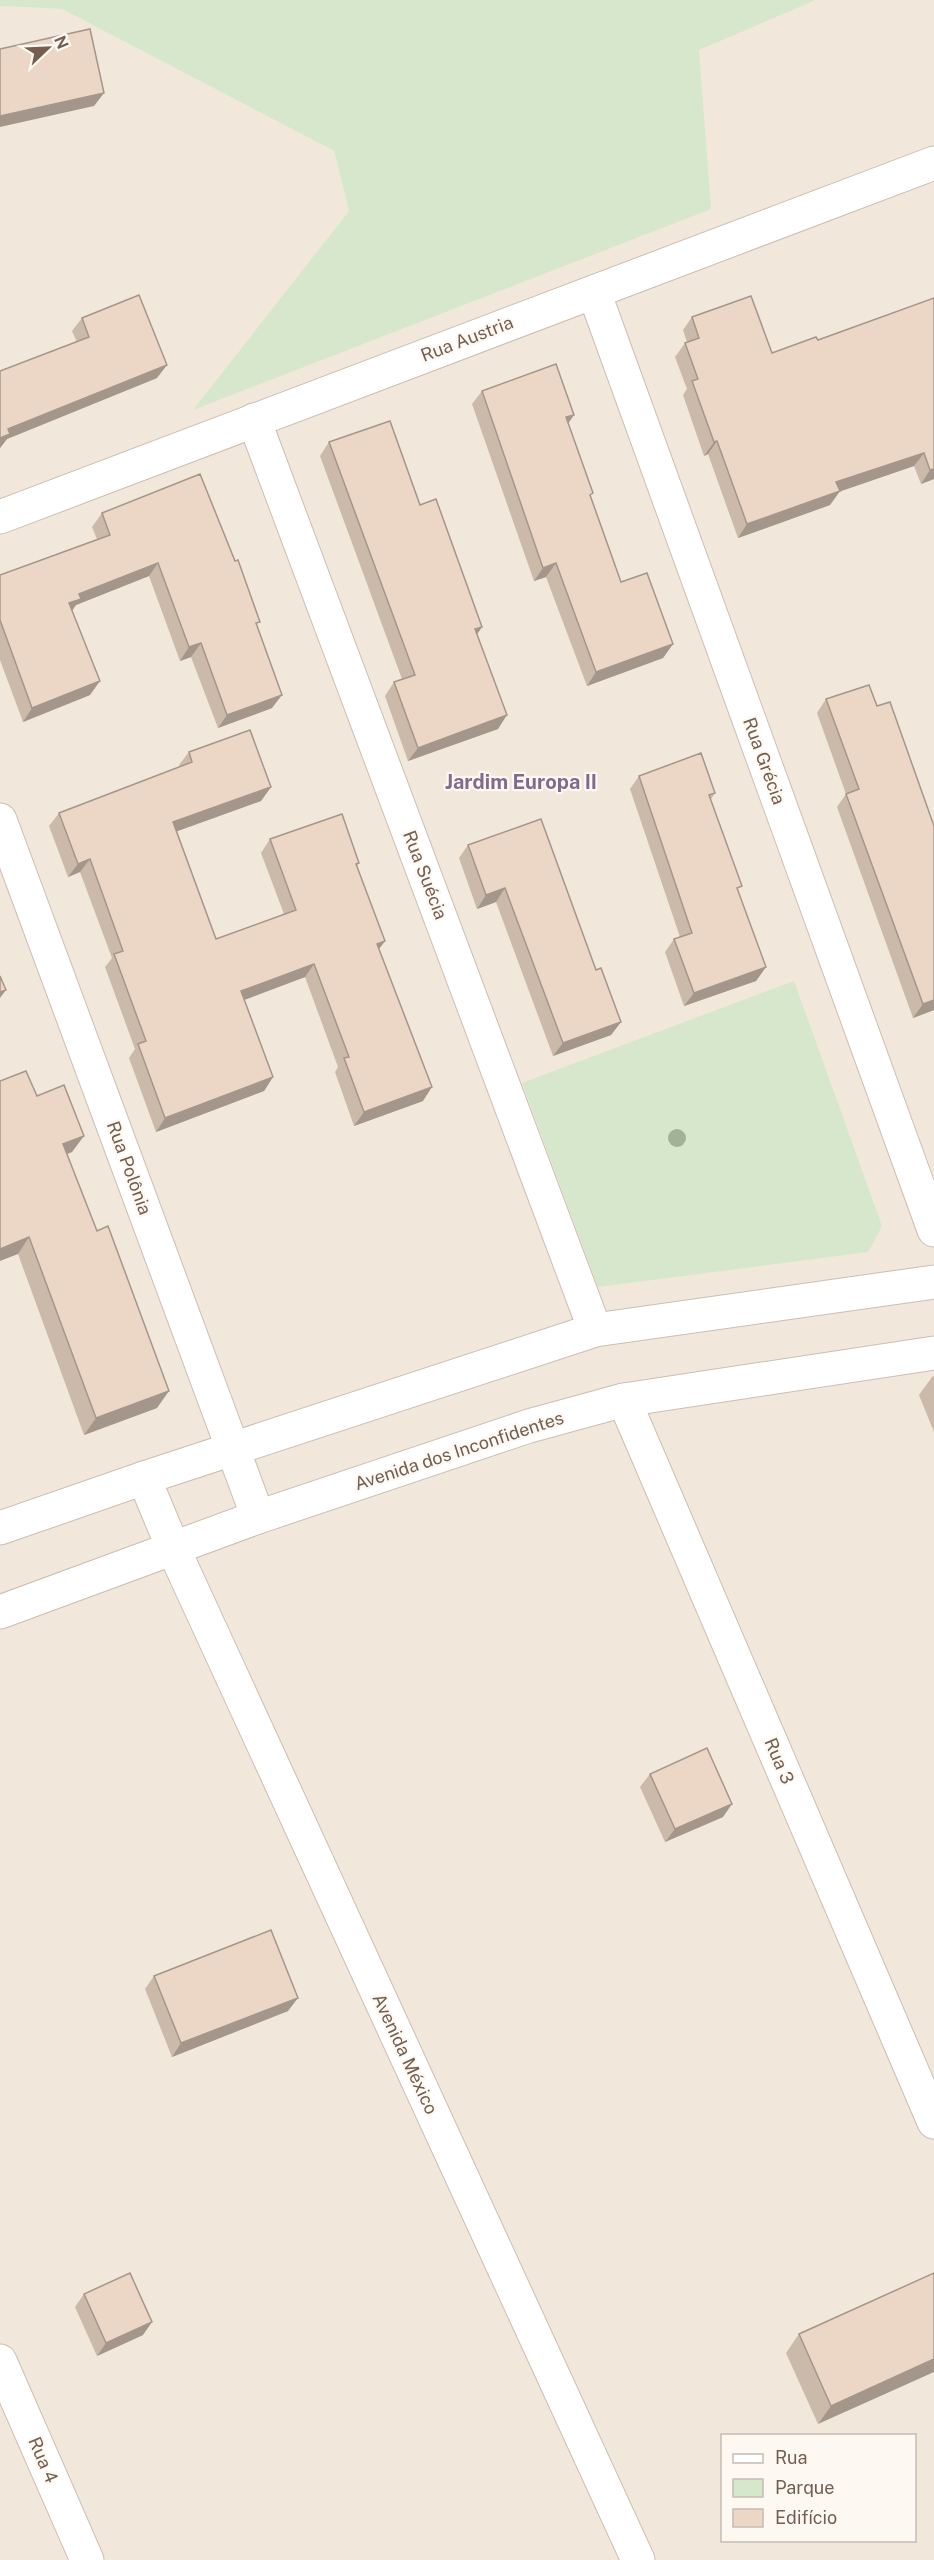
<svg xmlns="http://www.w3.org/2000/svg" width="934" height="2560" viewBox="0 0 934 2560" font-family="'Public Sans',sans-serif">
<rect width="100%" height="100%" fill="#faf5ec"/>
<path fill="#f1e7db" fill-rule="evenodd" d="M 816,0 L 934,0 L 934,2560 L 0,2560 L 0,6 L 62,9 L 334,151 L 349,211 L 195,409 L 699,49 ZM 722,2436 L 914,2436 L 914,2540 L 722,2540 Z"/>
<g fill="#d6e7cb">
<path d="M 0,0 L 816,0 L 699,50 L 711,209 L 193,410 L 349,211 L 334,151 L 62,9 L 0,6 Z"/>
<path d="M 794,981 L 882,1226 L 868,1252 L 598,1287 L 522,1083 Z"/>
</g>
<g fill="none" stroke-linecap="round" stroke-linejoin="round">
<g stroke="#ccbeb2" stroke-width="35">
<g id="minor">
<path d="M 594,292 L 934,1230"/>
<path d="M 254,420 L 595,1330"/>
<path d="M 0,517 L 934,163"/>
<path d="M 0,820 L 258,1517"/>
<path d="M 624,1400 L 934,2122"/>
<path d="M 144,1478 L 173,1548 L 638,2560"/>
<path d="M 0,1528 L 144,1478 L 595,1330 L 934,1282"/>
<path d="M 0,1612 L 258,1517 L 529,1426 L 624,1400 L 934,1353"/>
<path d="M 0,2361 L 87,2560"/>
</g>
</g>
<use href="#minor" stroke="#fff" stroke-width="33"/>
</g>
<circle fill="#a2b295" cx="677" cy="1138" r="9"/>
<g fill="#cbb9aa">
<path d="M 934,298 L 934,479 L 921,484 L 914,466 L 840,491 L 830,505 L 738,538 L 708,454 L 704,456 L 683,395 L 687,389 L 675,357 L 685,343 L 687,342 L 683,330 L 692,317 L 772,353 L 818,340 Z"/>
<path d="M 82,318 L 157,378 L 7,439 L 0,448 L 0,371 L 77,342 L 72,331 Z"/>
<path d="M 482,391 L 568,423 L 591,497 L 621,582 L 673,644 L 663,658 L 587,686 L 546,577 L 534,581 L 472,404 Z"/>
<path d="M 329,442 L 420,505 L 482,627 L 477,634 L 498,729 L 408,761 L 385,696 L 394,682 L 402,679 L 320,456 Z"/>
<path d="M 102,513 L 257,626 L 272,708 L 218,728 L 191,657 L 180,661 L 149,576 L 76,605 L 72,611 L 90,695 L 23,722 L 0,660 L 0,575 L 97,539 L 92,527 Z"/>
<path d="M 826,699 L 877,706 L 934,826 L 934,1010 L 913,1018 L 837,807 L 846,794 L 817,713 Z"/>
<path d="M 189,752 L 271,787 L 261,801 L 177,831 L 216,939 L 284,914 L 261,853 L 270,839 L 359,863 L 357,866 L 385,941 L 379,949 L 423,1101 L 354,1126 L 335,1072 L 338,1067 L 305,977 L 244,1000 L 273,1077 L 264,1091 L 156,1132 L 129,1058 L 135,1049 L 105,967 L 112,958 L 80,872 L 68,877 L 49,826 L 59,813 L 180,767 L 179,765 Z"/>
<path d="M 639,776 L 715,793 L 711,799 L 738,892 L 766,967 L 756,981 L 684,1006 L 665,952 L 674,939 L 680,937 L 630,789 Z"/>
<path d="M 468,845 L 596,970 L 621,1022 L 611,1035 L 553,1056 L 496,902 L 477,909 L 459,858 Z"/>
<path d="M 37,1096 L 72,1152 L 67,1154 L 157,1408 L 84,1435 L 18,1254 Z"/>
<path d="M 934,1376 L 934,1432 L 919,1395 L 932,1377 Z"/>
<path d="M 650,1774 L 723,1817 L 665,1842 L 640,1787 Z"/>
<path d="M 154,1976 L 288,2011 L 172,2057 L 145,1989 Z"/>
<path d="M 934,2273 L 818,2424 L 786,2353 L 799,2334 Z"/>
<path d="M 84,2294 L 143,2335 L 97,2356 L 75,2307 Z"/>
</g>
<g fill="#a5968b">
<path d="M 104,93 L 94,106 L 0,127 L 0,116 Z"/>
<path d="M 167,365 L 157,378 L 7,439 L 0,448 L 0,438 L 8,429 Z"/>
<path d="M 574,415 L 565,428 L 566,417 Z"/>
<path d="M 717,441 L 708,454 L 704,456 L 714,442 Z"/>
<path d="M 924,453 L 914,466 L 827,496 L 836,482 Z"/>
<path d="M 934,469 L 934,479 L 921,484 L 930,470 Z"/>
<path d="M 840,491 L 830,505 L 738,538 L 747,524 Z"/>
<path d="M 158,563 L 149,576 L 76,605 L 71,612 L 69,603 L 79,594 Z"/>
<path d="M 556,563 L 546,577 L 534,581 L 543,568 Z"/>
<path d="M 482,627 L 473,640 L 475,629 Z"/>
<path d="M 201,643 L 191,657 L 180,661 L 189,647 Z"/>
<path d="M 673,644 L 663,658 L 587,686 L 596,672 Z"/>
<path d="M 100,681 L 90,695 L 23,722 L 32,708 Z"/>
<path d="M 282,695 L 272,708 L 218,728 L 227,715 Z"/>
<path d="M 507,715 L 498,729 L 408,761 L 418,748 Z"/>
<path d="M 271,787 L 261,801 L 164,836 L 173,822 Z"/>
<path d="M 90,859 L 80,872 L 68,877 L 78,864 Z"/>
<path d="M 505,888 L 496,902 L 477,909 L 486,895 Z"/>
<path d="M 385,941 L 375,954 L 377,944 Z"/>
<path d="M 314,964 L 305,977 L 231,1005 L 241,991 Z"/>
<path d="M 766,967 L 756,981 L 684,1006 L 694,993 Z"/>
<path d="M 6,990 L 0,998 L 0,992 Z"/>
<path d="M 934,1000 L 934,1010 L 913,1018 L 923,1004 Z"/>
<path d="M 621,1022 L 611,1035 L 553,1056 L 563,1043 Z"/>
<path d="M 273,1077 L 264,1091 L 156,1132 L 165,1118 Z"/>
<path d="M 432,1087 L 423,1101 L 354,1126 L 364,1112 Z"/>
<path d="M 84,1136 L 72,1152 L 51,1160 L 63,1144 Z"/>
<path d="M 29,1237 L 18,1254 L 0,1261 L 0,1249 Z"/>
<path d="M 169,1391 L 157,1408 L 84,1435 L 96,1418 Z"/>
<path d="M 732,1804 L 723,1817 L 665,1842 L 675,1829 Z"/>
<path d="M 298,1998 L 288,2011 L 172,2057 L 181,2043 Z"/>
<path d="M 152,2322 L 143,2335 L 97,2356 L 106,2343 Z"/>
<path d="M 934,2359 L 934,2372 L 818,2424 L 831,2406 Z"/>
</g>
<g fill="#ecd7c6" stroke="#a5968b" stroke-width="1.5">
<path d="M 90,29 L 104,93 L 0,116 L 0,49 Z"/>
<path d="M 139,295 L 167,365 L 8,429 L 10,434 L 0,438 L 0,371 L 89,337 L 82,318 Z"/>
<path d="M 751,296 L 772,353 L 816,337 L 818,340 L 934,298 L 934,469 L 930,470 L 924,453 L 836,482 L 840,491 L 747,524 L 717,441 L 714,442 L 692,381 L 698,379 L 685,343 L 699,338 L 692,317 Z"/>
<path d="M 556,364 L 574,415 L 566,417 L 593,493 L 590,495 L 621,582 L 647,573 L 673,644 L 596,672 L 556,563 L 543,568 L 482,391 Z"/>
<path d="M 390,421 L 420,505 L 436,499 L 482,627 L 475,629 L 507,715 L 418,748 L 394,682 L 415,675 L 329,442 Z"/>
<path d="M 200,474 L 235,561 L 238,560 L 260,622 L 256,623 L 282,695 L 227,715 L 201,643 L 189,647 L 158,563 L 79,594 L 81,599 L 69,603 L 100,681 L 32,708 L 0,620 L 0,575 L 110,535 L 102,513 Z"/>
<path d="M 869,685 L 877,706 L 890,702 L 934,826 L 934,1000 L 923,1004 L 846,794 L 859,789 L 826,699 Z"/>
<path d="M 250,730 L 271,787 L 173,822 L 216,939 L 296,910 L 270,839 L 342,814 L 359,863 L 356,864 L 385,941 L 377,944 L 432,1087 L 364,1112 L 344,1058 L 349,1057 L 314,964 L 241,991 L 273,1077 L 165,1118 L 138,1044 L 146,1041 L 114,954 L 123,951 L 90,859 L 78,864 L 59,813 L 192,762 L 189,752 Z"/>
<path d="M 701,753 L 715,793 L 709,795 L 742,886 L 737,888 L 766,967 L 694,993 L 674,939 L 692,933 L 639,776 Z"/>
<path d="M 541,819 L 596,970 L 601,968 L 621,1022 L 563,1043 L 505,888 L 486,895 L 468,845 Z"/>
<path d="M 0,976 L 6,990 L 0,992 Z"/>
<path d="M 26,1071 L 37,1096 L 64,1085 L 84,1136 L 63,1144 L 97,1231 L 108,1226 L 169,1391 L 96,1418 L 29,1237 L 0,1249 L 0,1081 Z"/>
<path d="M 707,1748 L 732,1804 L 675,1829 L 650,1774 Z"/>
<path d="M 271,1930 L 298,1998 L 181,2043 L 154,1976 Z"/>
<path d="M 130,2273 L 152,2322 L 106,2343 L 84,2294 Z"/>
<path d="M 934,2273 L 934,2359 L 831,2406 L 799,2334 Z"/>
</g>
<g text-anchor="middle" stroke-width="4.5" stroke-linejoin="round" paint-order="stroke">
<g font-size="18" fill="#735e51" stroke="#fdf9f2">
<text transform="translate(467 339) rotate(-21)" y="6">Rua Austria</text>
<text transform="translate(764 761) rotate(70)" y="6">Rua Grécia</text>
<text transform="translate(425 875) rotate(69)" y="6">Rua Suécia</text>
<text transform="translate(129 1168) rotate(70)" y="6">Rua Polônia</text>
<text transform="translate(459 1451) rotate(-18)" y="6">Avenida dos Inconfidentes</text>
<text transform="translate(779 1761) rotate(67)" y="6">Rua 3</text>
<text transform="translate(405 2054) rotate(65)" y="6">Avenida México</text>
<text transform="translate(43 2460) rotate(67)" y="6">Rua 4</text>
</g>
<g font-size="20" font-weight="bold" fill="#83698e" stroke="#fdf9f2">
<text x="521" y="789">Jardim Europa II</text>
</g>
</g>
<rect x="721" y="2434" width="195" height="108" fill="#fdf9f2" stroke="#c6bbb2" stroke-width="1.5"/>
<rect x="733" y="2454" width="30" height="9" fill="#ffffff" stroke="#c6bbb2" stroke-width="1.5"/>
<text x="775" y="2464" font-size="18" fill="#735e51">Rua</text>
<rect x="733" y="2479" width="30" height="18" fill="#d6e7cb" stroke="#c6bbb2" stroke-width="1.5"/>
<text x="775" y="2494" font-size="18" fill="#735e51">Parque</text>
<rect x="733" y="2509" width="30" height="18" fill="#ecd7c6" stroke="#c6bbb2" stroke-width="1.5"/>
<text x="775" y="2524" font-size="18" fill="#735e51">Edifício</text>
<g transform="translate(48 48) rotate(67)" stroke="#fdf9f2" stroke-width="4.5" paint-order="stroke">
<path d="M0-4.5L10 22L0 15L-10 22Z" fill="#735e51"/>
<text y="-9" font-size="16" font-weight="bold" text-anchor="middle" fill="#735e51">N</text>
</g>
</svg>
